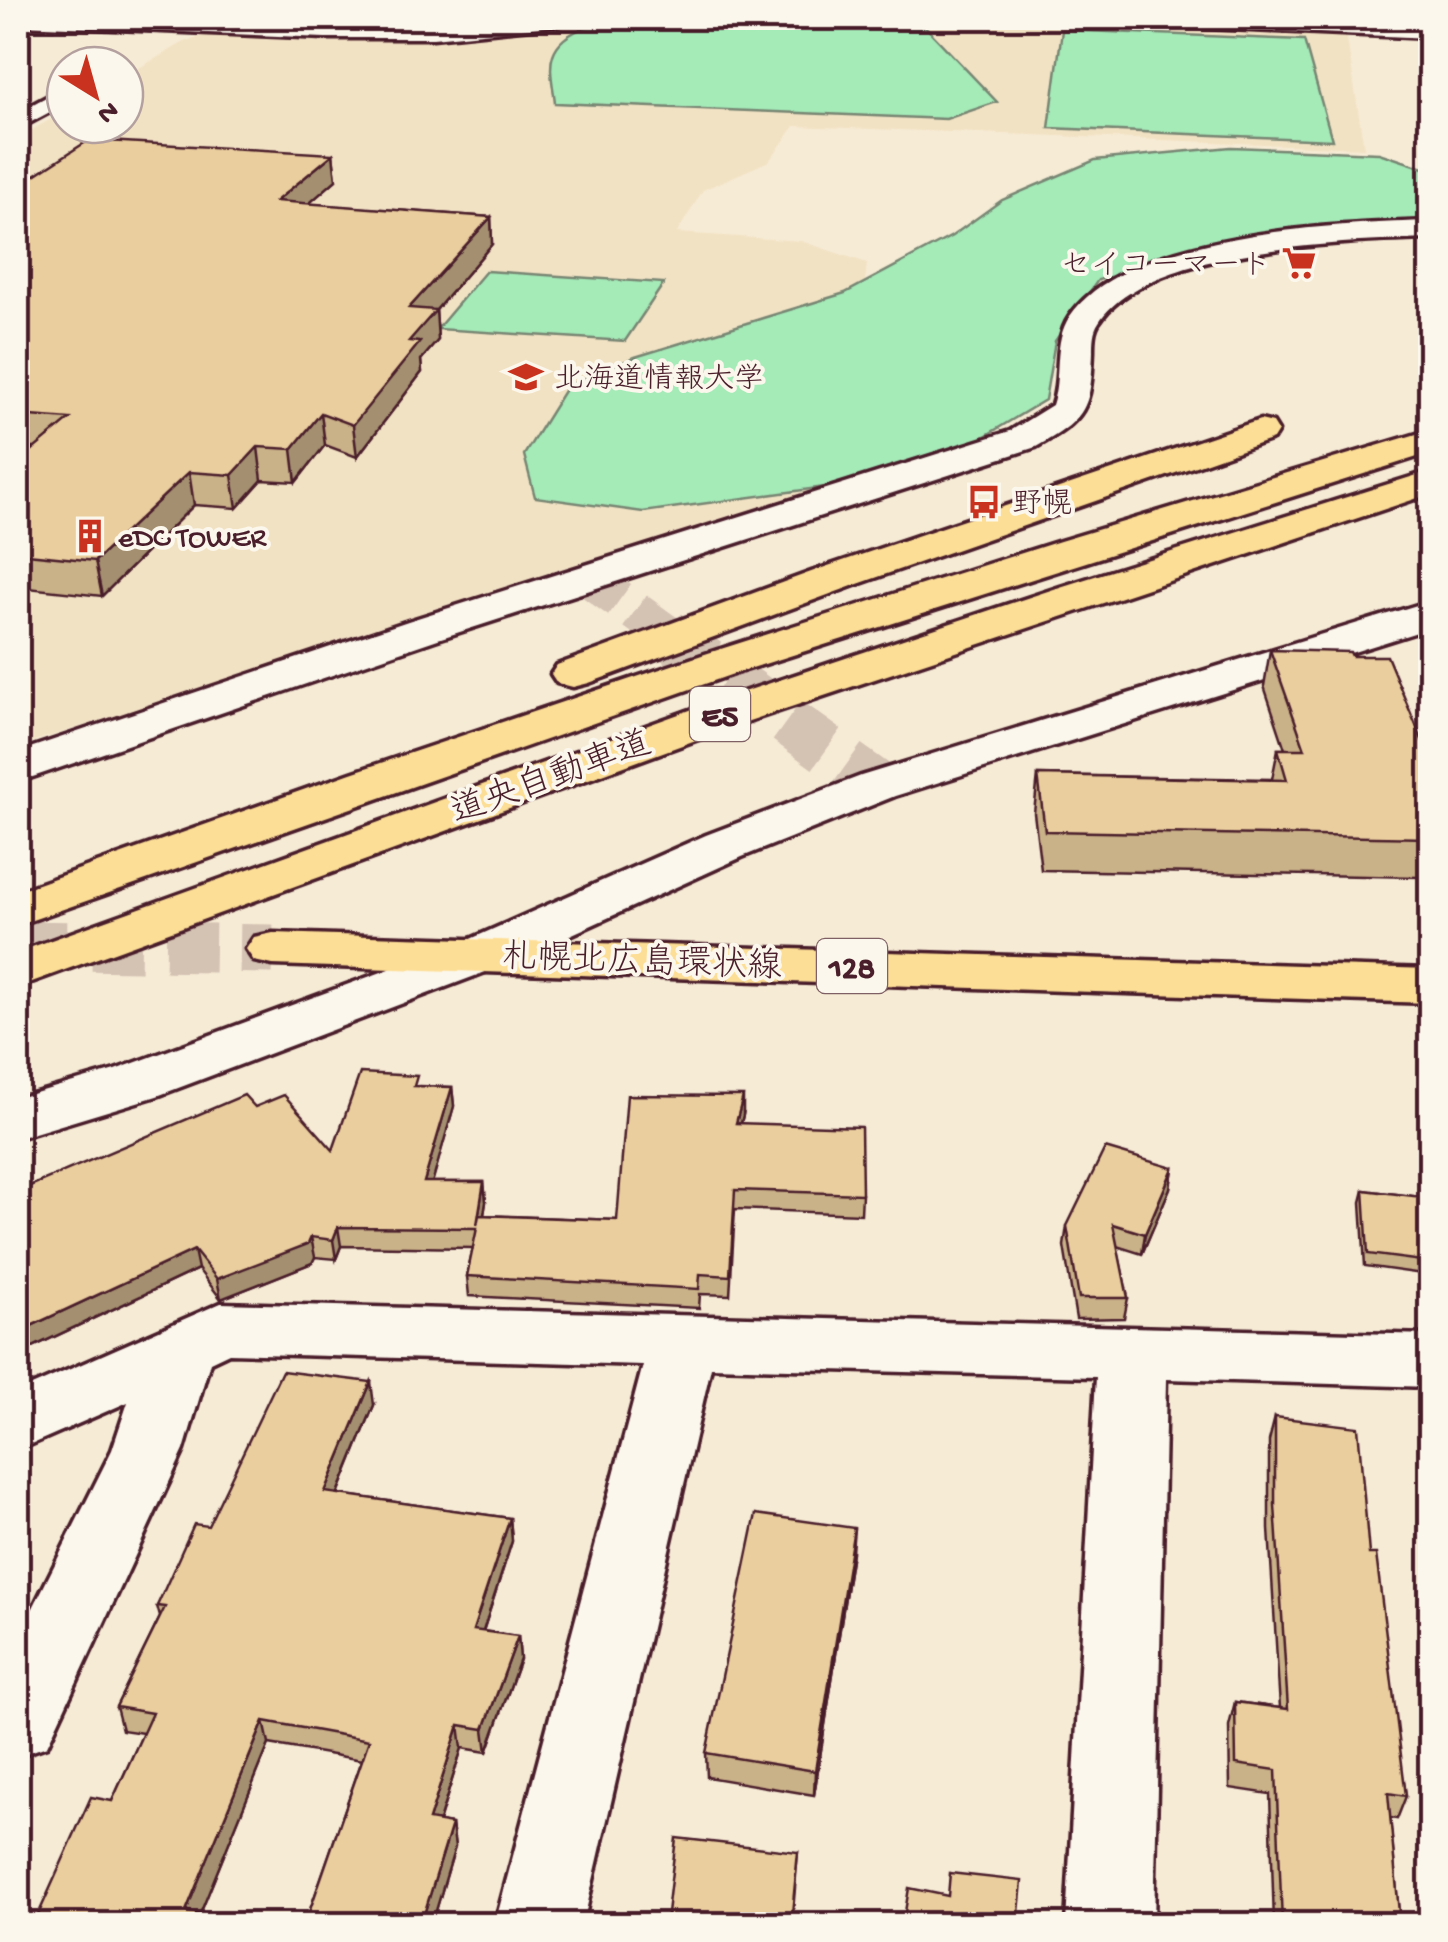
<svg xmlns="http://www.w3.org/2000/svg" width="1448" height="1942" viewBox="0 0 1448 1942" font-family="'Gochi Hand','Klee One',sans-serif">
<rect width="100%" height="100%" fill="#f6ebd5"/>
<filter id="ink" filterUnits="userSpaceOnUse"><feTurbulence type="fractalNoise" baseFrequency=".01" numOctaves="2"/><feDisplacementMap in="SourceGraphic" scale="20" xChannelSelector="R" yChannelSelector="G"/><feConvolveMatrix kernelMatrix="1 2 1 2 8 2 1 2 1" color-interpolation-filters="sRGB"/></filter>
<g filter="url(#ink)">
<path fill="#f2e2c4" d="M 611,18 L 1028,18 L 1346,32 L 1364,148 L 795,126 L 769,161 L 703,190 L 677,233 L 801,241 L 867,263 L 862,311 L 949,446 L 266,671 L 18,746 L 18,138 L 65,111 L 65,125 L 125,125 L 125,76 L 186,41 L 208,34 L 393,39 L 487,34 Z"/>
<g fill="#a4ebb8" stroke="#778572" stroke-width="2.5">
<path d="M 630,18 L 917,18 L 997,102 L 946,119 L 555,103 C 554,89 548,69 553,55 C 562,27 606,21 630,18 Z"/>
<path d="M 1062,30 L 1304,40 L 1332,140 L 1049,128 Z"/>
<path d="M 1231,147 L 1379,153 L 1430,170 L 1430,222 L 1270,234 L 1098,280 L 1055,341 L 1045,400 L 960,451 L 832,486 L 643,512 L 535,497 L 524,455 L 567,386 L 635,357 L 845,293 L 952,236 L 1002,200 L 1095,160 Z"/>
<path d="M 486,271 L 664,283 L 625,341 L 437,329 Z"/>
</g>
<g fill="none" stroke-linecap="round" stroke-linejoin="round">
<path stroke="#d4c2b3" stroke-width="39" stroke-dasharray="39 19" stroke-linecap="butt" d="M 588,577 L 671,637"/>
<path stroke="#d4c2b3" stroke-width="49" stroke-dasharray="49 25" stroke-linecap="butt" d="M 667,634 L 878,786"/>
<path stroke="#d4c2b3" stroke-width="49" stroke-dasharray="49 25" stroke-linecap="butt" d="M 18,945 L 273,949"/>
<g stroke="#4a1f2b" stroke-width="7">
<g id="minor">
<path d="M 18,18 L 163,18 L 325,24 L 571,18 L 560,25 L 433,38 L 325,38 L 22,25 L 18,23 Z"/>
<path d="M 1128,18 L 1275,18 L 1430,24 L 1430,38 L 1139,25 Z"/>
<path d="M 65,87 L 65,104 L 18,129 L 18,112 Z"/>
<path d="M 1430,221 L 1430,239 C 1348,242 1149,246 1099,322 C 1093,330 1093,342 1093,351 C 1091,409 1086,419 1036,447 L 438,639 L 18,782 L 18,752 L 408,621 L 1010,431 L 1052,405 C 1062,377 1052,342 1070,316 C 1128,232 1335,224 1430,221 Z"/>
<path d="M 1430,601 L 1430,628 L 895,796 L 742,857 L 504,965 L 157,1096 L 18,1138 L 18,1098 L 115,1070 L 466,941 L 706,835 L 861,776 Z"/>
<path d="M 221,1303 L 1430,1335 L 1430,1387 L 1166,1379 L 1154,1924 L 1066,1924 L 1096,1377 L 711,1367 L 583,1924 L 495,1924 L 643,1365 L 229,1353 L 210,1362 L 184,1450 L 47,1746 L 18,1756 L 18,1638 L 112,1450 L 128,1402 L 18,1450 L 18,1392 Z"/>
</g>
</g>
<g stroke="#4a1f2b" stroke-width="7">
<path id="major" d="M 273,933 L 1430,969 L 1430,1003 L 273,965 L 254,961 L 246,949 L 254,937 Z"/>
</g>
<g stroke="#4a1f2b" stroke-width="7">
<g id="highway">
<path d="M 1260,420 L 1273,423 L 1278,431 L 1273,439 L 855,585 L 589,683 L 573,687 L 557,683 L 551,674 L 557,665 L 825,567 Z"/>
<path d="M 1430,430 L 1430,453 L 736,673 L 18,925 L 18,891 L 351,773 L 705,654 L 1060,541 Z"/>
<path d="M 1430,471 L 1430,494 L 737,725 L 18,987 L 18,952 L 704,705 L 1060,587 Z"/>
</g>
</g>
<use href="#minor" fill="#fbf7ec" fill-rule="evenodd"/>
<use href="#major" fill="#fdde96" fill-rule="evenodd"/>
<use href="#highway" fill="#fdde96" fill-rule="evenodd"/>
</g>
<g fill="#c9b188" stroke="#4a1f2b" stroke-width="2.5">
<path d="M 333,154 L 336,180 L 308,204 L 491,217 L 492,244 L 436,310 L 438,340 L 421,360 L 422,372 L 357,457 L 325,445 L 296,482 L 262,480 L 237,508 L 194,505 L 102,596 L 18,587 L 18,462 L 34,448 L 18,447 L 18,186 Z"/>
<path d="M 1270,650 L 1352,656 L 1430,759 L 1430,874 L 1420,874 L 1419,877 L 1041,870 L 1034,813 L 1038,775 L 1272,779 L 1278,749 L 1285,749 L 1264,686 Z"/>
<path d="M 419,1086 L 452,1087 L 454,1106 L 432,1182 L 484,1182 L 486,1202 L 484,1215 L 617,1220 L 743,1115 L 741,1123 L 862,1194 L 861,1214 L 735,1209 L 730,1295 L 700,1294 L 699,1308 L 469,1296 L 467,1276 L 473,1248 L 341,1246 L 336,1259 L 315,1257 L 312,1263 L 221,1299 L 198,1269 L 18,1354 L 18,1191 L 255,1107 L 333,1150 Z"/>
<path d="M 1173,1168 L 1170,1188 L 1142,1254 L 1117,1246 L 1128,1298 L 1124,1318 L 1076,1319 L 1064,1246 L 1067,1226 Z"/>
<path d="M 1364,1190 L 1430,1198 L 1430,1275 L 1365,1266 L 1361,1202 Z"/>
<path d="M 374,1405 L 338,1494 L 510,1518 L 512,1541 L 483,1631 L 518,1636 L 520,1659 L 487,1752 L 462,1748 L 439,1822 L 452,1824 L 455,1847 L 432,1924 L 305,1924 L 362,1760 L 269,1744 L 200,1914 L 203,1924 L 34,1924 L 112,1801 L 143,1733 L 122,1730 L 116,1707 L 160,1617 L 157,1606 L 208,1526 Z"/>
<path d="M 1275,1417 L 1369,1554 L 1406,1796 L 1397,1819 L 1390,1818 L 1400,1924 L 1274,1924 L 1270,1794 L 1230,1788 L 1229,1726 L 1235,1702 L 1280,1708 L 1269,1529 L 1269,1441 Z"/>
<path d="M 852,1552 L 814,1795 L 707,1777 L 706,1753 Z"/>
<path d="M 798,1852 L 792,1924 L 666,1924 L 666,1921 Z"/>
</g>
<g fill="#a4906f" stroke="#4a1f2b" stroke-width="2.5">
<path d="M 333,154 L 336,180 L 280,229 L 276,201 Z"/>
<path d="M 491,217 L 492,244 L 436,310 L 438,340 L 421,360 L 422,372 L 357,457 L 353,425 L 409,308 Z"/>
<path d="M 321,413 L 325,445 L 296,482 L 292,449 Z"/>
<path d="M 258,447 L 262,480 L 237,508 L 232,475 Z"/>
<path d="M 189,472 L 194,505 L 102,596 L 95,561 Z"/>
<path d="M 452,1087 L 454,1106 L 427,1201 L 424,1182 Z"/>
<path d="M 743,1096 L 743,1115 L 736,1142 L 736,1123 Z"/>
<path d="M 1173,1168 L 1170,1188 L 1142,1254 L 1145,1234 Z"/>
<path d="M 484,1182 L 486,1202 L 479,1244 L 477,1225 Z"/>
<path d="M 338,1227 L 341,1246 L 336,1259 L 333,1240 Z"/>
<path d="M 311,1237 L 315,1257 L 312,1263 L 221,1299 L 217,1279 Z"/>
<path d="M 194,1250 L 198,1269 L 18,1354 L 18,1332 Z"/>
<path d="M 371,1382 L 374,1405 L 329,1515 L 325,1492 Z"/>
<path d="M 510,1518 L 512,1541 L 476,1653 L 473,1630 Z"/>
<path d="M 854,1528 L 852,1552 L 814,1795 L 815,1771 Z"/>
<path d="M 518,1636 L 520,1659 L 487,1752 L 484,1729 Z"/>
<path d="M 264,1721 L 269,1744 L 200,1914 L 203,1924 L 196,1924 L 186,1911 Z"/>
<path d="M 459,1725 L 462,1748 L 432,1843 L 429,1820 Z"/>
<path d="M 452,1824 L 455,1847 L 432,1924 L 421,1924 Z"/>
</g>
<g fill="#eace9e" stroke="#4a1f2b" stroke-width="2.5">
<path d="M 89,140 L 333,154 L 276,201 L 491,217 L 409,308 L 436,310 L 409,341 L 420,342 L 353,425 L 321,413 L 292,449 L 258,447 L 232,475 L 189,472 L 95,561 L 18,553 L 18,462 L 70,419 L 18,415 L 18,186 Z"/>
<path d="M 1270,650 L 1350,652 L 1352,656 L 1387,656 L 1430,759 L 1430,835 L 1427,835 L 1429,838 L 1045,831 L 1038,775 L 1287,780 L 1278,749 L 1305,749 Z"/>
<path d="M 360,1073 L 417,1076 L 414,1086 L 452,1087 L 424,1182 L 484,1182 L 477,1225 L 479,1215 L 617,1220 L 627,1095 L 743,1096 L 736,1123 L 861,1127 L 862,1194 L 735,1190 L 730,1276 L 700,1274 L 699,1289 L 467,1276 L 477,1228 L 338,1227 L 333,1240 L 311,1237 L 308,1244 L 217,1279 L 194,1250 L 18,1332 L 18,1191 L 244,1095 L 255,1107 L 284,1095 L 333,1150 Z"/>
<path d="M 1105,1148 L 1173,1168 L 1145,1234 L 1113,1224 L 1128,1298 L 1079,1298 L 1067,1226 Z"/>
<path d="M 1364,1190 L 1430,1198 L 1430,1262 L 1368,1254 Z"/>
<path d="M 282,1371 L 371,1382 L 325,1492 L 510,1518 L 473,1630 L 518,1636 L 484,1729 L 459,1725 L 429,1820 L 452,1824 L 421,1924 L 395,1924 L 385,1923 L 384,1924 L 305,1924 L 369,1740 L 264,1721 L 186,1911 L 200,1914 L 196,1924 L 34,1924 L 91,1797 L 112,1801 L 152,1713 L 116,1707 L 165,1607 L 157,1606 L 194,1524 L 208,1526 Z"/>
<path d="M 1275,1417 L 1358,1427 L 1369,1554 L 1376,1554 L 1406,1796 L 1388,1793 L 1400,1924 L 1282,1924 L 1276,1770 L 1236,1764 L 1235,1702 L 1288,1709 L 1275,1505 Z"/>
<path d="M 756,1514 L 854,1528 L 815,1771 L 706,1753 Z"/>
<path d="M 676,1838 L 798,1852 L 791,1924 L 682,1924 L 683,1922 L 666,1921 Z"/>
<path d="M 950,1873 L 1022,1881 L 1018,1924 L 903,1924 L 909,1888 L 948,1896 Z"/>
</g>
</g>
<defs>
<g id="supermarket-bare" transform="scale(2.7)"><path d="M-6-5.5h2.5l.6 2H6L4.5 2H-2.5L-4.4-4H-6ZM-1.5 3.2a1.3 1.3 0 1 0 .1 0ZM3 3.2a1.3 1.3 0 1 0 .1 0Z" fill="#c8321e" stroke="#fbf7ec" stroke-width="2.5" paint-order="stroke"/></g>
<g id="university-bare" transform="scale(2.7)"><path d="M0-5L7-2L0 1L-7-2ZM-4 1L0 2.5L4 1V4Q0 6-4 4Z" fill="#c8321e" stroke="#fbf7ec" stroke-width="2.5" paint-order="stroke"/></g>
<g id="bus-bare" transform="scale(2.7)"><path d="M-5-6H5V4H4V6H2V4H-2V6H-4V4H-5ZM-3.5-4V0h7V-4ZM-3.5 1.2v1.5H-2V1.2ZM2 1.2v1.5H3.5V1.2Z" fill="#c8321e" stroke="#fbf7ec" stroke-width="2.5" paint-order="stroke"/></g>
<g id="building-bare" transform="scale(2.7)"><path d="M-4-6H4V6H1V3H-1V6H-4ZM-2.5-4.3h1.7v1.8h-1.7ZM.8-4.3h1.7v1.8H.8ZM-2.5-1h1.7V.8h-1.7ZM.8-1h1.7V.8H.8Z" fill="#c8321e" stroke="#fbf7ec" stroke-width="2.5" paint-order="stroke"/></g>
</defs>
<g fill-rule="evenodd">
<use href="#supermarket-bare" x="1299" y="263"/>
<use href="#university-bare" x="526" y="377"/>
<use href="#bus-bare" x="984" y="502"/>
<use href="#building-bare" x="90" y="536"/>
</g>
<g text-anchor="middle" stroke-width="8" stroke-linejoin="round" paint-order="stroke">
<g font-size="30" fill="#4a1f2b" stroke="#fbf7ec" text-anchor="start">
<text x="1271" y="273" text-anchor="end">セイコーマート</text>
<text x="554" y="387">北海道情報大学</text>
<text x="1012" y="512">野幌</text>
<text x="118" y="546">eDC TOWER</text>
</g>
<g fill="#fbf7ec" stroke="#7f6065" stroke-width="2.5">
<rect x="690" y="687" width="60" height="54" rx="8"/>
<rect x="817" y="939" width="70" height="54" rx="8"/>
</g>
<g font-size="32" font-weight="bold" fill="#4a1f2b">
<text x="720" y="725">E5</text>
<text x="852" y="977">128</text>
</g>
<g font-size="35" fill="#4a1f2b" stroke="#fbf7ec">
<text transform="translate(550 775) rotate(-20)" y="12">道央自動車道</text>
<text transform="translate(642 959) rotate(2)" y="12">札幌北広島環状線</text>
</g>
</g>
<rect width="1448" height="1942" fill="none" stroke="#fbf7ec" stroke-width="60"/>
<rect x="30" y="30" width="1388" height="1882" fill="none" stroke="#4a1f2b" stroke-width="4" filter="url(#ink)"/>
<g transform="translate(95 95) rotate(143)"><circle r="48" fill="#fbf7ec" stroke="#b4a19f" stroke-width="2.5"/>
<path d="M0-8L18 38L0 25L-18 38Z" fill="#c8321e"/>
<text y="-15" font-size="28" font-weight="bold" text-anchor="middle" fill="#4a1f2b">N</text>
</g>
</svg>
